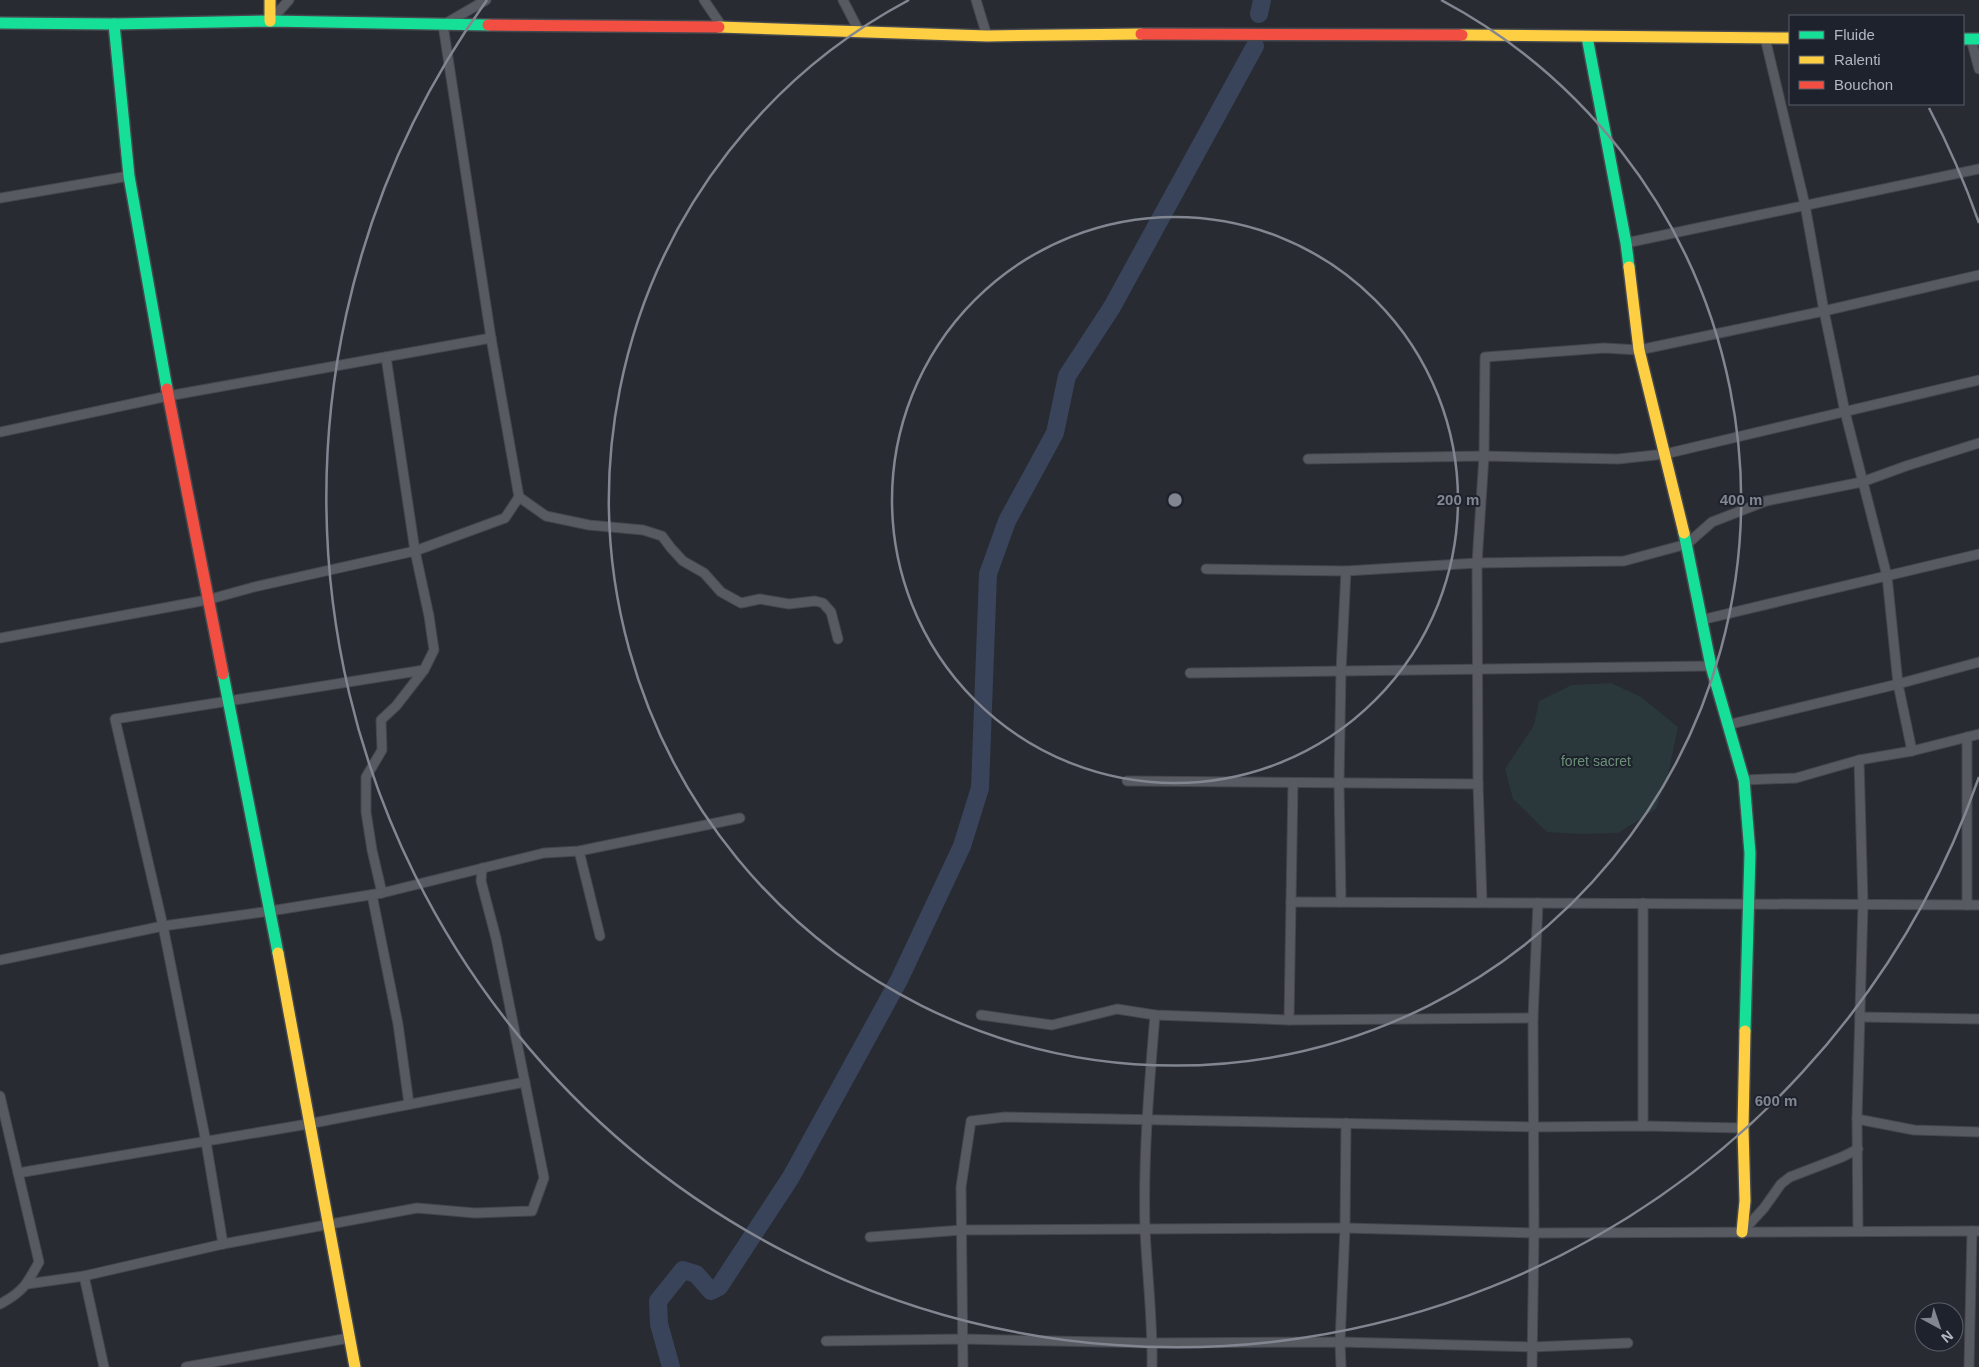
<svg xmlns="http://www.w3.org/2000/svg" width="1979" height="1367" viewBox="0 0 1979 1367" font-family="Helvetica,sans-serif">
<rect width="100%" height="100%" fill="#282b32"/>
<path fill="#2a383b" d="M 1611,683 L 1641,697 L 1678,727 L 1668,775 L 1656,809 L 1618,833 L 1581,834 L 1547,832 L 1513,799 L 1505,769 L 1534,725 L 1539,701 L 1572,685 Z"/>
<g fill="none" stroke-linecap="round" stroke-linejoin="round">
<g stroke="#39445a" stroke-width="18">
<path d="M 1259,14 L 1262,0"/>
<path d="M 671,1367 L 659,1324 L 658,1301 L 683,1270 L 696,1274 L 711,1291 L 719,1287 L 791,1177 L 899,980 L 962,846 L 980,788 L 988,574 L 1007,521 L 1055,433 L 1067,376 L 1112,307 L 1255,46"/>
</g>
<g stroke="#44464c" stroke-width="11">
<g id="street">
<path d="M 704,0 L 723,28"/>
<path d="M 843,0 L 859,31"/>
<path d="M 976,0 L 987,36"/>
<path d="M 270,21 L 289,0"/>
<path d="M 1765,38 L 1805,205 L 1824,311 L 1845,412 L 1887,576 L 1898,684 L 1912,751"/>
<path d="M 1971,39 L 1979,69"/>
<path d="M 0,198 L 129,176"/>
<path d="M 1626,243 L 1979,169"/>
<path d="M 0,432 L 168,396 L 491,338"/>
<path d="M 1308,459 L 1484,456 L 1618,459 L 1665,454 L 1979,380"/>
<path d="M 519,497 L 546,516 L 589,525 L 643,530 L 662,536 L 671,548 L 683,561 L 704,573 L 721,592 L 741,603 L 760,599 L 789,604 L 815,601 L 823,603 L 831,612 L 838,639"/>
<path d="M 1206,569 L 1346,571 L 1477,563 L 1624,561 L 1687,544 L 1712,522 L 1766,501 L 1862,482 L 1906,466 L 1979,443"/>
<path d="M 1701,620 L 1979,554"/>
<path d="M 0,638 L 207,600 L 254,587 L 415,551 L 505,518 L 519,497 L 491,338 L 443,25 L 486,0"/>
<path d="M 1190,673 L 1711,666"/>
<path d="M 1727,725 L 1898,684 L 1979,662"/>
<path d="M 1744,780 L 1796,778 L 1859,760 L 1912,751 L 1979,734"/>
<path d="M 1127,781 L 1478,784"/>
<path d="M 579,851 L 600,936"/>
<path d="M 382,893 L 372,850 L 366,812 L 366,777 L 382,750 L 381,720 L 396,706 L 424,670 L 434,650 L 429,616 L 415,551 L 386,357"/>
<path d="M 372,895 L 398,1024 L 409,1104"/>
<path d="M 1291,902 L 1979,905"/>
<path d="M 1341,902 L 1339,783 L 1341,671 L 1346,571"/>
<path d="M 1482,902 L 1478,784 L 1477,563 L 1484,456 L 1485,357 L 1604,348 L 1639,350 L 1824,311 L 1979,275"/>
<path d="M 1643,903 L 1643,1126"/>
<path d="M 1967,905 L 1967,737"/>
<path d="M 0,960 L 163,926 L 270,911 L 382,893 L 544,853 L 579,851 L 740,818"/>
<path d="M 981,1015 L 1052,1025 L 1117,1009 L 1155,1015 L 1289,1020 L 1533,1018"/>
<path d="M 1860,1017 L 1979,1019"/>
<path d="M 1289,1020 L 1293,783"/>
<path d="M 0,1096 L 39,1262 C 27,1284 23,1292 0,1304"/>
<path d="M 1857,1119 L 1914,1130 L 1979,1132"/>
<path d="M 18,1173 L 308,1124 L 525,1082"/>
<path d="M 1858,1231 L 1857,1119 L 1863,904 L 1859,760"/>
<path d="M 1742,1232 L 1764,1208 L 1781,1184 L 1790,1177 L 1842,1157 L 1858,1149"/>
<path d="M 870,1237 L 962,1230 L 1145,1229 L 1345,1228 L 1534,1233 L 1979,1231"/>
<path d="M 223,1244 L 206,1142 L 163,926 L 115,719 L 424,670"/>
<path d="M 84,1276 L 104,1367"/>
<path d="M 27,1284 L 84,1276 L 223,1244 L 417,1208 L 475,1213 L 532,1211 L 544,1178 L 496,938 L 481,881 L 482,868"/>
<path d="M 826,1341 L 962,1339 L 1153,1343 L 1340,1342 L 1532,1347 L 1628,1343"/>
<path d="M 186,1367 L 349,1338"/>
<path d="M 963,1367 L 961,1187 L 971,1121 L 1005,1117 L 1533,1127 L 1643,1126 L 1743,1128"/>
<path d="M 1152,1367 C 1153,1321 1147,1275 1145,1229 C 1143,1158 1149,1087 1155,1015"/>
<path d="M 1341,1367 L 1340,1342 L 1345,1228 L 1346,1123"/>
<path d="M 1532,1367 L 1534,1233 L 1533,1018 L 1538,903"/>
<path d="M 1969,1367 L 1972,1231"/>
</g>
</g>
<g stroke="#45484f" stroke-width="14">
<g id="fast">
<path d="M 0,23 L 114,24 L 270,21 L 488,25"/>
<path d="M 114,24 L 129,176 L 167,389"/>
<path d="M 1587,37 L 1626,243 L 1629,267"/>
<path d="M 1963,39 L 1979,39"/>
<path d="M 1684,533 L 1711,666 L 1744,780 L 1750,853 L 1745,1031"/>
<path d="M 223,674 L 278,953"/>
</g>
</g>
<g stroke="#45484f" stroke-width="14">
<g id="slow">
<path d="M 270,0 L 270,21"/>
<path d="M 719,27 L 987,36 L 1141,34"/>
<path d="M 1462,35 L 1790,38"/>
<path d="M 1629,267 L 1639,350 L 1684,533"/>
<path d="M 278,953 L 355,1367"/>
<path d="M 1742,1232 L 1745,1201 L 1743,1128 L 1745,1031"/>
</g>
</g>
<g stroke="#45484f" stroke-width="14">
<g id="jam">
<path d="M 488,25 L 719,27"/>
<path d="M 1141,34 L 1462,35"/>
<path d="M 167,389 L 223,674"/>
</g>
</g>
<use href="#street" stroke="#575a61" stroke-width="9"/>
<use href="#fast" stroke="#16e098" stroke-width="11"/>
<use href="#slow" stroke="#ffcf43" stroke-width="11"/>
<use href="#jam" stroke="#f24e42" stroke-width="11"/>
</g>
<g fill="none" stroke="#828690" stroke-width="2.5">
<circle cx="1175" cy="500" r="283"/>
<path d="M1441 0A566 566 0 1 1 909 0"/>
<path d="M1979 777A850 850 0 1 1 487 0M1929 108A850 850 0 0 1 1979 223"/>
</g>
<g text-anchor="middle" stroke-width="4" stroke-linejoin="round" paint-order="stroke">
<g font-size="14" fill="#6c9177" stroke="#1d222c">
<text x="1596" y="766">foret sacret</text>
</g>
</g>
<circle cx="1175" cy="500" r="8" fill="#828690" stroke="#1d222c" stroke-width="2.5"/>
<g font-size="15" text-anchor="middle" font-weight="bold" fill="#828690" stroke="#1d222c" stroke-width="4" stroke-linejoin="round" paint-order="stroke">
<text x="1458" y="505">200 m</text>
<text x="1741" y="505">400 m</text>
<text x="1776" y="1106">600 m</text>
</g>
<rect x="1789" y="15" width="175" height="90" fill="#1d222c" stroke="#595e68"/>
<rect x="1799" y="31" width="25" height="8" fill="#16e098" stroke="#595e68"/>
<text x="1834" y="40" font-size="15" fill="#b2b7c3">Fluide</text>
<rect x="1799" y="56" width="25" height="8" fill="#ffcf43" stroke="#595e68"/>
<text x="1834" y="65" font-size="15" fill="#b2b7c3">Ralenti</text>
<rect x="1799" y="81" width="25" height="8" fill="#f24e42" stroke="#595e68"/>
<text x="1834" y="90" font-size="15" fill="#b2b7c3">Bouchon</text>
<g transform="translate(1939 1327) rotate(140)"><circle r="24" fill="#1d222c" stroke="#595e68"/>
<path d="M0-4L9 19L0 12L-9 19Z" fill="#828690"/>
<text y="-8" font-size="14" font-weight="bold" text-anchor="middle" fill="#b2b7c3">N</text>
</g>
</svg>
